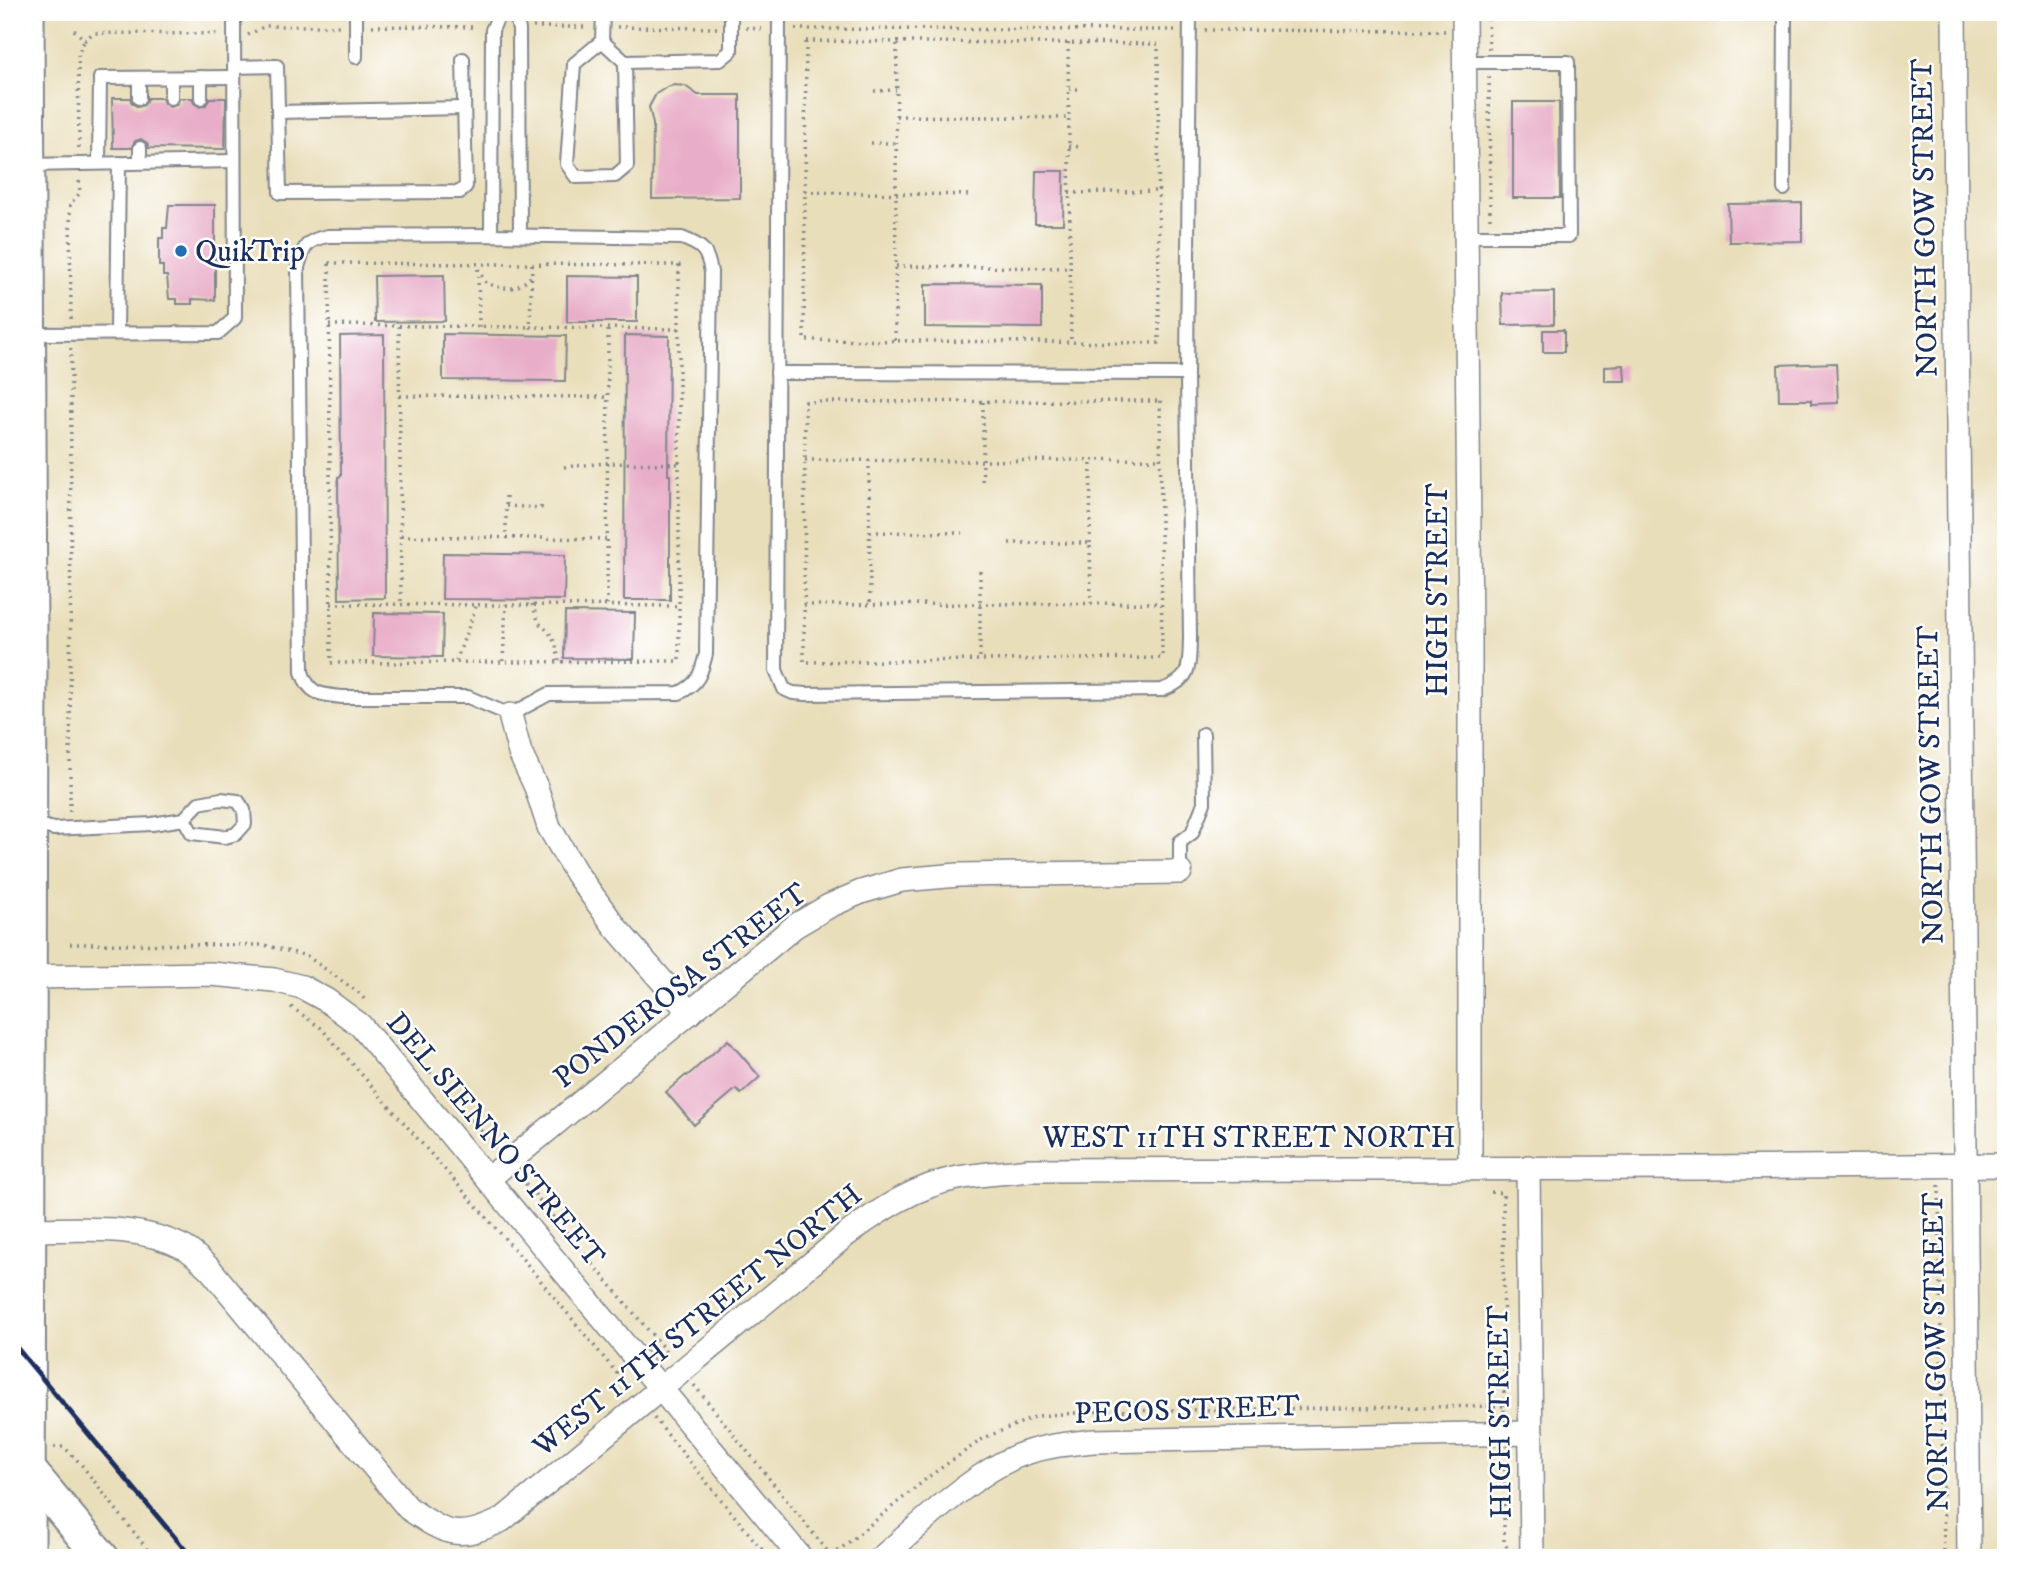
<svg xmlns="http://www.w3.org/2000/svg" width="2018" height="1570" viewBox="0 0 2018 1570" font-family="'IM FELL DW Pica',serif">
<rect width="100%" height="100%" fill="#fff"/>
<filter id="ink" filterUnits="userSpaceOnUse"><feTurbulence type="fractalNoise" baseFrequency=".0143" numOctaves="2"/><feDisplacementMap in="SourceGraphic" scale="14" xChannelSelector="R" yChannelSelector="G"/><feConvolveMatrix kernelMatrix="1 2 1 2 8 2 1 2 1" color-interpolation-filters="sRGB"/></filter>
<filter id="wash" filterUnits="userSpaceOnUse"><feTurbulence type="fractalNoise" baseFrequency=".00686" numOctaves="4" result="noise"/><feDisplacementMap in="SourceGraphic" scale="28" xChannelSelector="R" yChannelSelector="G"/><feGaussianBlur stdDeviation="1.57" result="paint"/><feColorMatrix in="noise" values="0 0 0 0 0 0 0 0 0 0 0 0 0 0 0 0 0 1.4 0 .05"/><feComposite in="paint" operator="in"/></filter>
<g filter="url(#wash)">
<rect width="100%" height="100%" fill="#e9deba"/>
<g id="blocks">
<g fill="#e8adc8">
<path d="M 674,85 L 685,86 L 698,95 L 740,95 L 740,198 L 652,199 L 653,124 L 649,107 L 656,94 L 667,87 Z"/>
<path d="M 112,98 L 130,98 L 132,103 L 138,107 L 144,105 L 148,98 L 162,98 L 164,103 L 170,107 L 176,105 L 180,98 L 192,98 L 194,103 L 200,107 L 206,105 L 210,98 L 226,98 L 225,149 L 149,148 L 147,143 L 141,139 L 135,141 L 131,148 L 113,148 Z"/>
<path d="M 1513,102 L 1559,102 L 1560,198 L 1513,198 Z"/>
<path d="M 1036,171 L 1064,171 L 1063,224 L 1035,224 Z"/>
<path d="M 1802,203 L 1802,241 L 1729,242 L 1728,204 Z"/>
<path d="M 169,205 L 215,205 L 215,300 L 192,299 L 192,304 L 177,304 L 177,299 L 169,299 L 167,276 L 163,276 L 163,266 L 159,266 L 159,238 L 163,238 L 163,228 L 167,228 Z"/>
<path d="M 444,275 L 445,321 L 375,322 L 374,276 Z"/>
<path d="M 567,276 L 637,277 L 637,322 L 567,322 Z"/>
<path d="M 925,284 L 1042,285 L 1042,328 L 925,327 Z"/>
<path d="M 1554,292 L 1554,324 L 1503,325 L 1502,293 Z"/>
<rect x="1543" y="330" width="21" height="22"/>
<path d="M 443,334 L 566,336 L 565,381 L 443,380 Z"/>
<path d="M 384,335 L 385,598 L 339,599 L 338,477 L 341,476 L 340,336 Z"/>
<path d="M 625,335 L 669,336 L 668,475 L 670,475 L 670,600 L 624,600 Z"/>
<path d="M 1836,363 L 1838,403 L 1811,404 L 1811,400 L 1779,400 L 1778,365 Z"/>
<path d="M 1624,365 L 1625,381 L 1605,381 L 1605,366 Z"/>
<path d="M 443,553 L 565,555 L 564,600 L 442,599 Z"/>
<path d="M 565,612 L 635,613 L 634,659 L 564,658 Z"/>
<path d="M 374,613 L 443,614 L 442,657 L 373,656 Z"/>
<path d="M 728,1040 L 760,1077 L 741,1094 L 736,1089 L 694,1125 L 666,1092 L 686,1075 L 687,1076 Z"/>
</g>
</g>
</g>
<g filter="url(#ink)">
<use href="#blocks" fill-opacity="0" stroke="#82868c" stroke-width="2"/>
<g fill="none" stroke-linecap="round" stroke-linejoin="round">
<g stroke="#82868c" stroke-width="16">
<g id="lane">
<path d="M 515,12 L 519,30 L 520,235"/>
<path d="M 779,12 L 776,670 L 784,689 L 793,693 L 806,694 L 1162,690 C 1192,679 1189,667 1190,638 L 1187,374 L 1190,12"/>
<path d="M 602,41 L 603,12"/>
<path d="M 356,57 L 356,12"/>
<path d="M 625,62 L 627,166 L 615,176 L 576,177 L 567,164 L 574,64 L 602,41 L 625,62 L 720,60 L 731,51 L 731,12"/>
<path d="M 1465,62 L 1568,62 L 1569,236 L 1466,236"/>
<path d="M 234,67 L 277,66 L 280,193 L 460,192 L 466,186 L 463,59"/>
<path d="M 139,78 L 139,98"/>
<path d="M 171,78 L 171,98"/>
<path d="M 201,98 L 201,77"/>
<path d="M 278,112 L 463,108"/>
<path d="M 140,162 L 140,148"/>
<path d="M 99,163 L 100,78 L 234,77"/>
<path d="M 29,165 L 234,161"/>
<path d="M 1784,189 L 1785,12"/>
<path d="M 491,235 L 682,238 C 703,246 707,250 711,272 L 706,654 C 701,673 699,684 679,693 L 549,694 L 510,715 L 468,697 L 342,697 C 320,695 309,694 302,672 L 298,267 C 304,246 306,240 328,236 Z"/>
<path d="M 491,235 L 492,30 L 500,12"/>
<path d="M 117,333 L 119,163"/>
<path d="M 30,334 L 218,333 L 235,318 L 234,12"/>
<path d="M 777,373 L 1187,374"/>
<path d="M 12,822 L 30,823 L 54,829 L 152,824 L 184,819 L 199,803 L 221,799 L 238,801 L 244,810 L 245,824 L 236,834 L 225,837 L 192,833 L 184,819"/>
<path d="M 1180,872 L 1180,842 L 1192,833 L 1204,803 L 1203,734"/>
</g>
</g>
<g stroke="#82868c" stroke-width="26">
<g id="street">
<path d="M 1464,12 L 1470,637 L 1470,1167"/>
<path d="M 1954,12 L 1969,1558"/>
<path d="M 510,715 L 520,753 L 536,787 L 549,827 L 576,873 L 616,928 L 690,1013"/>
<path d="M 30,977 L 211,974 L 274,980 L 302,987 L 326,1000 L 360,1025 L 801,1558"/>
<path d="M 1528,1167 L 1532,1558"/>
<path d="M 488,1179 L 795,926 L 829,906 L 861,892 L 902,880 L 958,875 L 1180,872"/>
<path d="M 29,1230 C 80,1230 137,1223 185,1248 C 194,1253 202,1262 210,1269 L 408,1508 C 447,1535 457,1541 502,1520 L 846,1235 C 880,1210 915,1186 958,1178 C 981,1174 1005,1173 1029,1170 L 1706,1168 L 2006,1165"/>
<path d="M 881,1558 C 922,1524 966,1479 1015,1457 C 1040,1446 1067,1444 1094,1441 L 1531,1433"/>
</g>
</g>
<g stroke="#82868c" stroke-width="37">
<g id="secondary">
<path d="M 27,12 L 30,641 L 28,1558"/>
<path d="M 23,1463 L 102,1558"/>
</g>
</g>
<g stroke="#82868c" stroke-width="3.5" stroke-dasharray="2 5" stroke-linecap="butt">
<path d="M 1488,12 L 1489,49"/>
<path d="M 372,26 L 476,27"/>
<path d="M 533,27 L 588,27"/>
<path d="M 617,27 L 718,28"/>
<path d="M 746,28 L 763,29"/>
<path d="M 795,29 L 1176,30"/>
<path d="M 74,30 L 85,40 L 93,33 L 220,34"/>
<path d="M 1205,30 L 1446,31"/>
<path d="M 248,35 L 265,26 L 340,26"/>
<path d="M 806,41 L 1158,44 L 1159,343 L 804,340 Z"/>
<path d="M 1068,43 L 1071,341"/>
<path d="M 1489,77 L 1490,220"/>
<path d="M 1069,89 L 1083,89"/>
<path d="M 874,91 L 896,90"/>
<path d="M 896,116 L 1069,118"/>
<path d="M 871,143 L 896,143"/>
<path d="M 1069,146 L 1082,147"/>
<path d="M 79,148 L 78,53 L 85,40"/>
<path d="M 805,192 L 973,195"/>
<path d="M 1069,193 L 1158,191"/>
<path d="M 329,263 L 679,265 L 679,661 L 331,663 Z"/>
<path d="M 532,264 L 530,327 L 679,329"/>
<path d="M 896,266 L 1070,268"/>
<path d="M 478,269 L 486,283 C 506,290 517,292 532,275"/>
<path d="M 478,269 L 479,327"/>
<path d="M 71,319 L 70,204 L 80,193 L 79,180"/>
<path d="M 329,325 L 530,327"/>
<path d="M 399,326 L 401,603"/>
<path d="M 895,340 L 897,41"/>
<path d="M 400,396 L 607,397"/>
<path d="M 1160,401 L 1162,658 L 804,662 L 805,402 Z"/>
<path d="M 983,402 L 983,461 L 1160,459"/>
<path d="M 805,460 L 983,461 L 982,484"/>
<path d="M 869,460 L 870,604"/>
<path d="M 564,467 L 607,463 L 679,464"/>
<path d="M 506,496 L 506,538"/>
<path d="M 506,506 L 541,508 L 542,501"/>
<path d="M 870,532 L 962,533"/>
<path d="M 401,536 L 606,539"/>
<path d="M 1009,543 L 1090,543 L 1091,603"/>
<path d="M 1090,543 L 1091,459"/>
<path d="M 980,571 L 980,660"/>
<path d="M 331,604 L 679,606"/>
<path d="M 532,604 L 539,623 L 549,632 L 556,645 L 559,661"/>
<path d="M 607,605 L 608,328"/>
<path d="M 804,605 L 1161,603"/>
<path d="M 456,661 L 477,604"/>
<path d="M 503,661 L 506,604"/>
<path d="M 70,812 L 71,348"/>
<path d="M 70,944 L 264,945 L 307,956 L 359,993 L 366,1001"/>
<path d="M 291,1007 L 321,1028 L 521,1257 L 629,1388"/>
<path d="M 425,1067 L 496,1148"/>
<path d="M 521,1178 L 669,1355"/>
<path d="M 1939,1185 L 1944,1558"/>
<path d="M 1491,1192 L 1503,1193 L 1504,1406"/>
<path d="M 694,1385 L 833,1558"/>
<path d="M 654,1418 L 769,1558"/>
<path d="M 54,1447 L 64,1447 L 80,1463 L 154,1558"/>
<path d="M 1504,1455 L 1504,1541 L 1510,1554"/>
<path d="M 832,1556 L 931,1475 L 984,1438 L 1037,1416 L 1101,1411 L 1504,1406 L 1504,1412"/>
</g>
<use href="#lane" stroke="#fff" stroke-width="12"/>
<use href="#street" stroke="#fff" stroke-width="23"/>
<use href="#secondary" stroke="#fff" stroke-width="33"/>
<path stroke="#1b2f5e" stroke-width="5" d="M 12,1342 L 192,1558"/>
</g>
</g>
<circle fill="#1f6fb2" stroke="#fff" stroke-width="2.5" cx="181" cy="251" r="7"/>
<g text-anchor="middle" stroke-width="5" stroke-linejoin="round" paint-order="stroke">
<g font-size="30" fill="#1b2f5e" stroke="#fff">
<text transform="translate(1924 218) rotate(-91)" y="10">NORTH GOW STREET</text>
<text transform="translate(1437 590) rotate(-90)" y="10">HIGH STREET</text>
<text transform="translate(1930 785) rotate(-91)" y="10">NORTH GOW STREET</text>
<text transform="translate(680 985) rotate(-38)" y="10">PONDEROSA STREET</text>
<text x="1249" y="1147">WEST 11TH STREET NORTH</text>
<text transform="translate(496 1139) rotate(50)" y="10">DEL SIENNO STREET</text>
<text transform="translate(697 1320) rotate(-39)" y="10">WEST 11TH STREET NORTH</text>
<text transform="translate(1935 1352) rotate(-91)" y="10">NORTH GOW STREET</text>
<text transform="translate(1187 1409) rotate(-2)" y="10">PECOS STREET</text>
<text transform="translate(1499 1412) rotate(-91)" y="10">HIGH STREET</text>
</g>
<g font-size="30" fill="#1b2f5e" stroke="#fff" text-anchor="start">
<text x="195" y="261">QuikTrip</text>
</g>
</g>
<rect width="2018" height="1570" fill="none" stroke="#fff" stroke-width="42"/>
</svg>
